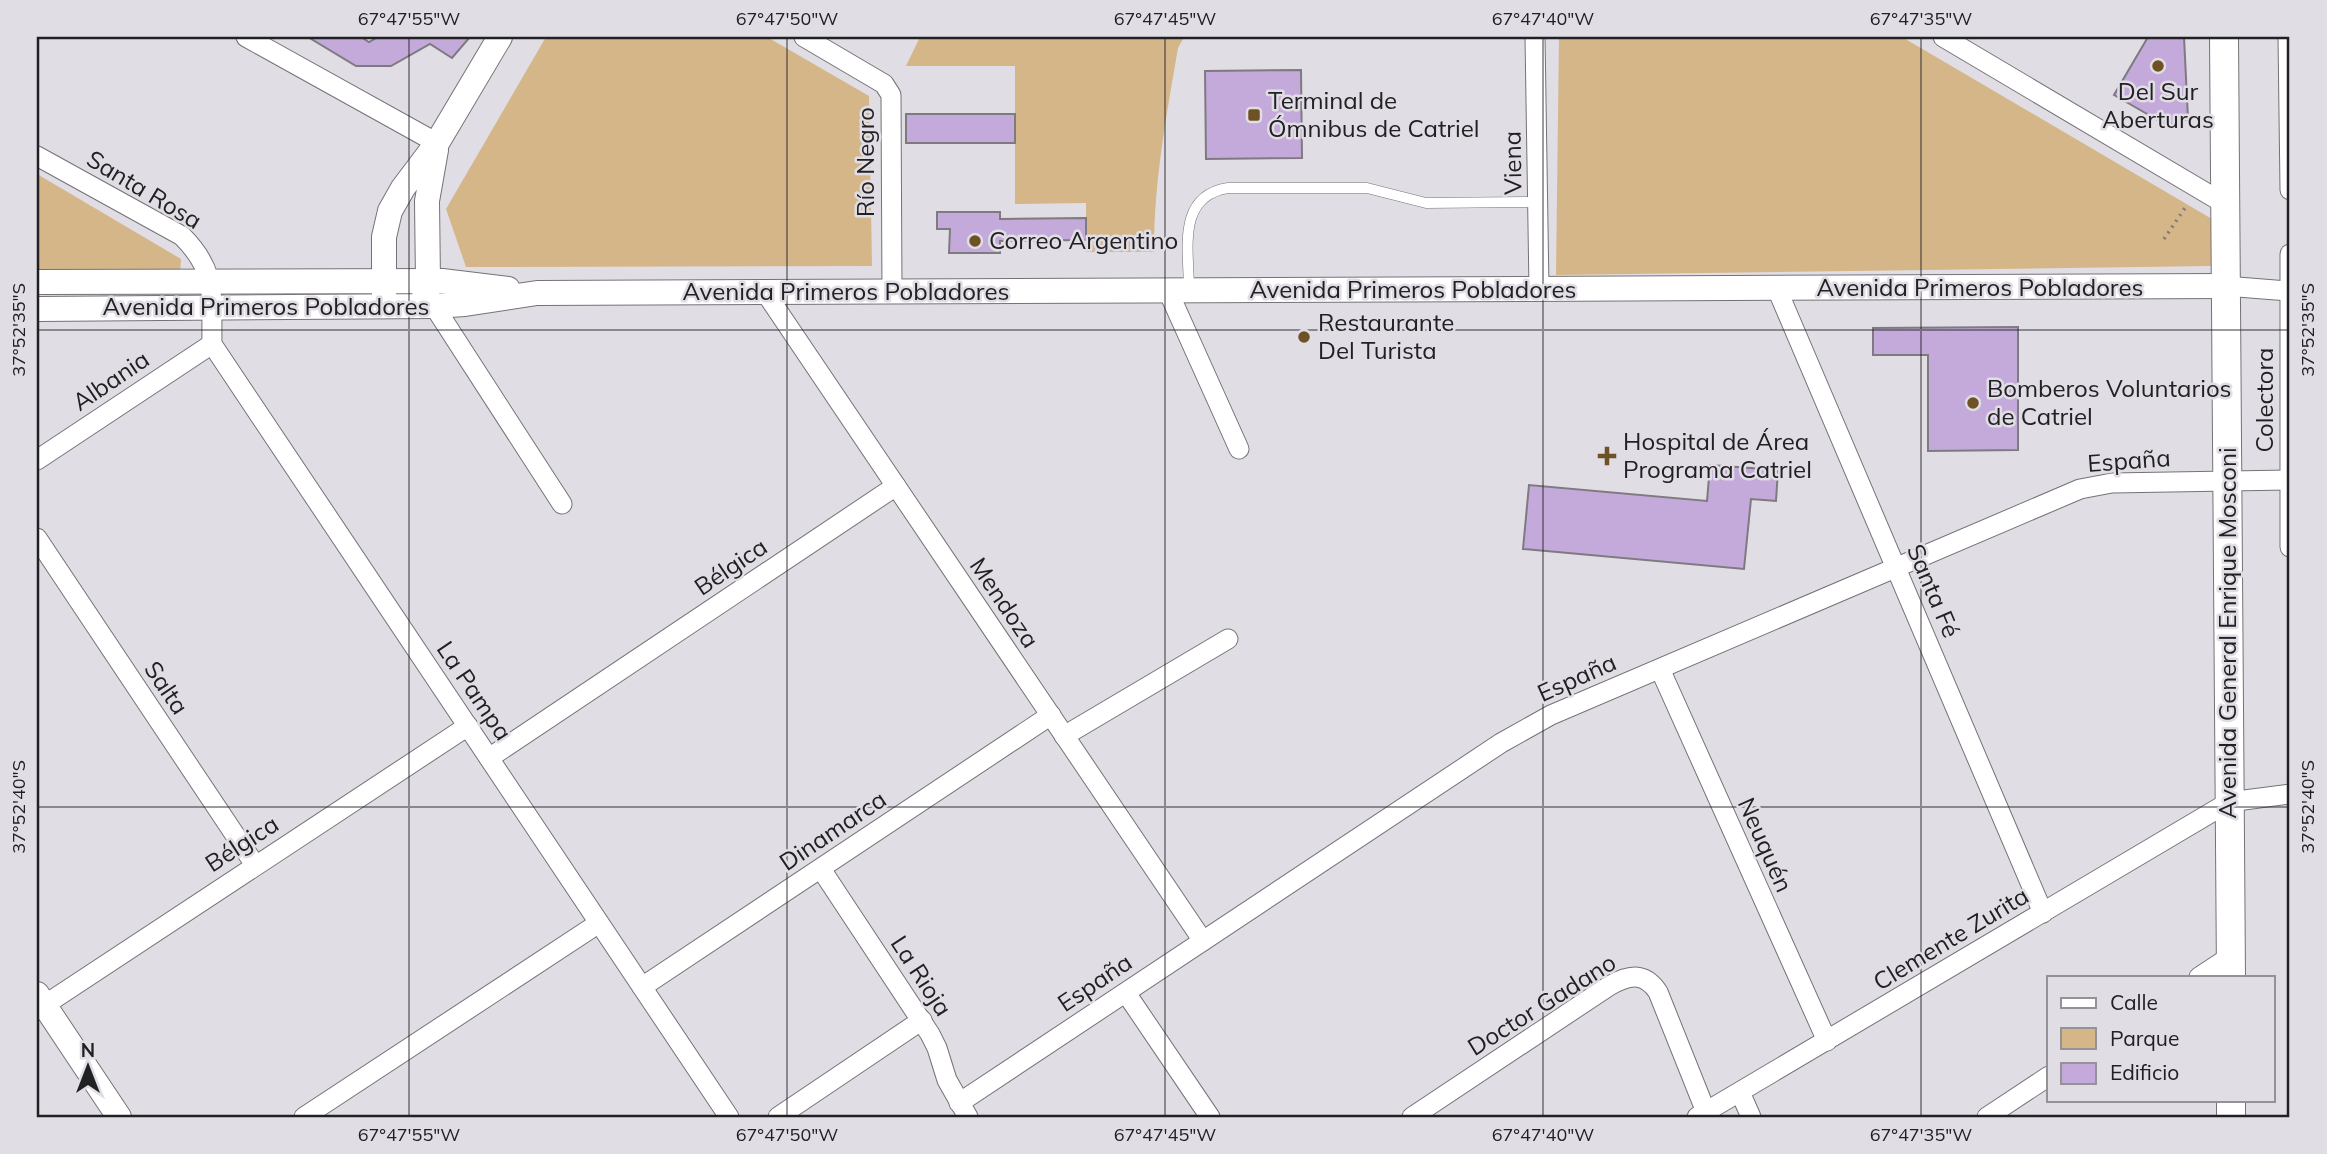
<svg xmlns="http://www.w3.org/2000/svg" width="2327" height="1154" viewBox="0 0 2327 1154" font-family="Mulish,sans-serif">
<rect width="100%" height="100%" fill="#e1dde4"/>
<g fill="#d4b689">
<path d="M 546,37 L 767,37 L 869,96 L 872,266 L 466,267 L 446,209 Z"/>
<path d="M 920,37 L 1184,37 L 1178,48 C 1166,118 1154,181 1154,252 L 1086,252 L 1086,203 L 1015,204 L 1015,66 L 906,66 Z"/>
<path d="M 1559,37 L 1902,37 L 2212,219 L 2211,266 L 1556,275 Z"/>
<path d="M 37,174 L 181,259 L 180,273 L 37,274 Z"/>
</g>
<g fill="#c4a9db" stroke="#7d7a80" stroke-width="2">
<path d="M 308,37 L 361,37 L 369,42 L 378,37 L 470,37 L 452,58 L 430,44 L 391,66 L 356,66 Z"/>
<path d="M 2148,37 L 2184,37 L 2188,119 L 2168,126 L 2114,95 Z"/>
<path d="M 1301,70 L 1302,158 L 1206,159 L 1205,71 Z"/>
<rect x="906" y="114" width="109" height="29"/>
<path d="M 937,212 L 1000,212 L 1000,219 L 1086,218 L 1086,240 L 1000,241 L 1000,253 L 949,253 L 950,229 L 937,229 Z"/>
<path d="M 2018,327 L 2018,450 L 1928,451 L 1928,355 L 1873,355 L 1873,328 Z"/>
<path d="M 1710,465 L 1778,470 L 1776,501 L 1751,499 L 1744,569 L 1523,549 L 1529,485 L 1707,501 Z"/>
</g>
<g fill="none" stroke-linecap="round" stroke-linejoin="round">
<g stroke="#757277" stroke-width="11">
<path id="service" d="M 1189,290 C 1189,251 1176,196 1228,188 L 1367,188 L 1426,203 L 1538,202"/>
</g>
<g stroke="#757277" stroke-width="21">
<g id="minor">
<path d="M 246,37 L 437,143"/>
<path d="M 804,37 L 884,84 L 891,95 L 892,292"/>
<path d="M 1535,37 L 1539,289"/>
<path d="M 1943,37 L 2225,204"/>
<path d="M 2288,37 L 2290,190"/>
<path d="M 37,156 L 182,236 C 218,272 211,296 212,344 L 729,1117"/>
<path d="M 2290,254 L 2290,547"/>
<path d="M 2225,286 L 2289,291"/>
<path d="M 1777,289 L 2043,913"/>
<path d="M 1168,291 L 1239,449"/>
<path d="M 765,292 L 1203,941"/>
<path d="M 430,296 L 434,306 L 562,504"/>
<path d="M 37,460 L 212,344"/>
<path d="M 37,538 L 255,865"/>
<path d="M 1660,669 L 1827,1041"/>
<path d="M 1064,736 L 1228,639"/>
<path d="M 489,758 L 896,486"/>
<path d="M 821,869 L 930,1034 L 937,1048 L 947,1080 L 968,1117"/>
<path d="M 2199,977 L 2231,956"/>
<path d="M 642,987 L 1051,715"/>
<path d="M 1126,993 L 1210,1117"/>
<path d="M 37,1010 L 468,726"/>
<path d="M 1740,1092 L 1751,1117"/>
<path d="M 959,1103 L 1501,743 L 1551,715 L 2080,489 L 2112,483 L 2290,480"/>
<path d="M 304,1117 L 599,923"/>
<path d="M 778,1117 L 922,1020"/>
<path d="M 1412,1117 L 1609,986 C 1628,975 1644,971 1658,992 L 1706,1112"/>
<path d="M 1697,1117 L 2229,802 L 2290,794"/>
<path d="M 1987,1117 L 2049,1076"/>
</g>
</g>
<g stroke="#757277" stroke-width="26">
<g id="tertiary">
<path d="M 37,282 L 442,281 L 508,289"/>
<path d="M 384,295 L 384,237 L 390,211 L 403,188 L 437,143 L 500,37"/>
<path d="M 424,297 L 428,281 L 427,201 L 436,150"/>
<path d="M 37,309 L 434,306 L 465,304 L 537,293 L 2225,286"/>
<path d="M 37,994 L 119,1117"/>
</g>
</g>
<g stroke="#757277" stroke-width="30">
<g id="secondary">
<path d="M 2224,37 L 2231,977"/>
<path d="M 2231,1100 L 2231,1117"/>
</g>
</g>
<path stroke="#7f7d82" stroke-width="3.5" stroke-dasharray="2 5" stroke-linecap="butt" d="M 2164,239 L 2187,205"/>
<use href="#service" stroke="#fff" stroke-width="10"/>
<use href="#minor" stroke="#fff" stroke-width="19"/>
<use href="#tertiary" stroke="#fff" stroke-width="24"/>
<use href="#secondary" stroke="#fff" stroke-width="28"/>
</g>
<path fill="none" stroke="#212023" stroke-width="2" stroke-opacity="0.45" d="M 409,37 L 409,1117M 787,37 L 787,1117M 1165,37 L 1165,1117M 1543,37 L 1543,1117M 1921,37 L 1921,1117M 37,330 L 2290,330M 37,807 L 2290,807"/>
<g fill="#6e5225" stroke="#e1dde4" stroke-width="2.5">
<circle cx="2158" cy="66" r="7"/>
<rect x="1247" y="108" width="14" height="14" rx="3.5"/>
<circle cx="975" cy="241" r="7"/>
<circle cx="1304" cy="337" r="7"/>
<circle cx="1973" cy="403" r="7"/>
<path d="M1603.5 445.5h7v7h7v7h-7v7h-7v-7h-7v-7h7z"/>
</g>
<g text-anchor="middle" stroke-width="5" stroke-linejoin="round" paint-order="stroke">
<g font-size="24" fill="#212023" stroke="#e1dde4" text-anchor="start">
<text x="2158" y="100" text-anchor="middle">Del Sur<tspan x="2158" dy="28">Aberturas</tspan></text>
<text x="1268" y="109">Terminal de<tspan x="1268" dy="28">Ómnibus de Catriel</tspan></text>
<text x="989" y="249">Correo Argentino</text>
<text x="1318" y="331">Restaurante<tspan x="1318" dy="28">Del Turista</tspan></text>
<text x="1987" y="397">Bomberos Voluntarios<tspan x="1987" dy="28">de Catriel</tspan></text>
<text x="1623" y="450">Hospital de Área<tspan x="1623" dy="28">Programa Catriel</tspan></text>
</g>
<g font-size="24" fill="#212023" stroke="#e1dde4">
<text transform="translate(866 162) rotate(-90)" y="8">Río Negro</text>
<text transform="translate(1513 163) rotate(-91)" y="8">Viena</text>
<text transform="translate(144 190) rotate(31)" y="8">Santa Rosa</text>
<text x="1980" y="296">Avenida Primeros Pobladores</text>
<text x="1413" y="298">Avenida Primeros Pobladores</text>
<text x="846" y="300">Avenida Primeros Pobladores</text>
<text x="266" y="315">Avenida Primeros Pobladores</text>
<text transform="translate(111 381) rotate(-34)" y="8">Albania</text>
<text transform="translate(2265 400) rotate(-90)" y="8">Colectora</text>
<text transform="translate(2129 461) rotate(-4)" y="8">España</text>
<text transform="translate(731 567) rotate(-34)" y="8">Bélgica</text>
<text transform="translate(1933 591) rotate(67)" y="8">Santa Fé</text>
<text transform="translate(1004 603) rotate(56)" y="8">Mendoza</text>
<text transform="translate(2228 633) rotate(-90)" y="8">Avenida General Enrique Mosconi</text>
<text transform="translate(1577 678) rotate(-24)" y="8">España</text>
<text transform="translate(166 688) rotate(56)" y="8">Salta</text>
<text transform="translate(474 691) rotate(56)" y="8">La Pampa</text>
<text transform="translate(833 831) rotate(-34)" y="8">Dinamarca</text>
<text transform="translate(242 844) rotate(-33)" y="8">Bélgica</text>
<text transform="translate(1765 845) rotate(66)" y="8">Neuquén</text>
<text transform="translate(1951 939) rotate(-31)" y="8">Clemente Zurita</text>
<text transform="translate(921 976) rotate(57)" y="8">La Rioja</text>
<text transform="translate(1095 983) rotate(-34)" y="8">España</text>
<text transform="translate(1542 1005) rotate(-32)" y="8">Doctor Gadano</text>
</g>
</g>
<rect width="2327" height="1154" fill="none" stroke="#e1dde4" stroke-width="77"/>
<rect x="2047" y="976" width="228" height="126" fill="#e1dde4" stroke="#949197" stroke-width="2"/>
<rect x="2061" y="998" width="35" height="10" fill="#ffffff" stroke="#949197" stroke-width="2"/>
<text x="2110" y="1010" font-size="21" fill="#212023">Calle</text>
<rect x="2061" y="1028" width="35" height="21" fill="#d4b689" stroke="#949197" stroke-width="2"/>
<text x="2110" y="1046" font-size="21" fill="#212023">Parque</text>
<rect x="2061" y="1063" width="35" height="21" fill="#c4a9db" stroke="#949197" stroke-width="2"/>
<text x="2110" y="1080" font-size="21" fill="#212023">Edificio</text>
<g transform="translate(88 1067)" stroke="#e1dde4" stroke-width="5" paint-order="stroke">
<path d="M0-5L12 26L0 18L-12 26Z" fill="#212023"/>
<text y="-10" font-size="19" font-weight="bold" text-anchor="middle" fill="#212023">N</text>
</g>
<rect x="38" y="38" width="2250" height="1078" fill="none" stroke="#212023" stroke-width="2.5"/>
<g font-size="18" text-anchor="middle" fill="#212023">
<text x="409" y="25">67°47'55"W</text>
<text x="787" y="25">67°47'50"W</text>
<text x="1165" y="25">67°47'45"W</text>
<text x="1543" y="25">67°47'40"W</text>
<text x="1921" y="25">67°47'35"W</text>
<text transform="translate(19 330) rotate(-90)" y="6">37°52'35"S</text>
<text transform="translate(2308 330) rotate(-90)" y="6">37°52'35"S</text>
<text transform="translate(19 807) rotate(-90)" y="6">37°52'40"S</text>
<text transform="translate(2308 807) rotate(-90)" y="6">37°52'40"S</text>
<text x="409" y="1141">67°47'55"W</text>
<text x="787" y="1141">67°47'50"W</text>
<text x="1165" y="1141">67°47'45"W</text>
<text x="1543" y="1141">67°47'40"W</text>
<text x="1921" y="1141">67°47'35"W</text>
</g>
</svg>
